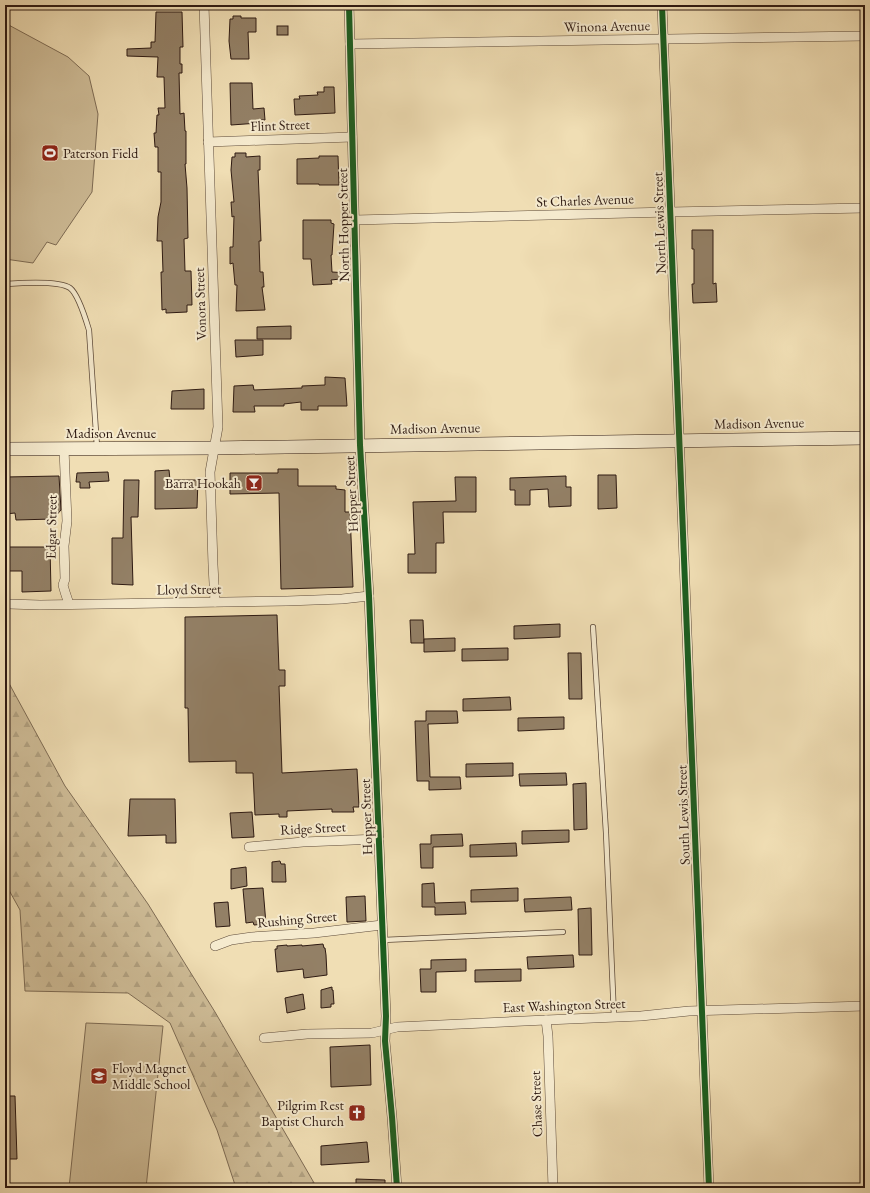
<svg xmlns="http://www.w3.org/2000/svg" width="870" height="1193" viewBox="0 0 870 1193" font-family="'EB Garamond',serif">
<defs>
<pattern id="forest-firs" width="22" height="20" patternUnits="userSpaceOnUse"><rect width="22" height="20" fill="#cfbd98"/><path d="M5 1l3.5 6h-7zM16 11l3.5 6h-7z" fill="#b2a282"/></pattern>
</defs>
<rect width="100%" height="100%" fill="#f0deb4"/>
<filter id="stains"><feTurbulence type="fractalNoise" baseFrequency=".005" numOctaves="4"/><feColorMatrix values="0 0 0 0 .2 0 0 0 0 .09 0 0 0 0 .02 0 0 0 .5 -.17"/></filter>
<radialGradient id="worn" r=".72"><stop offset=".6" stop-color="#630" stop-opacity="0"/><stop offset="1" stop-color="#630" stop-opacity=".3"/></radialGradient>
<g fill="#cfbd98" stroke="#7e6c55">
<path d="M 5,23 L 68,57 L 89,76 L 98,114 L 92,192 L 56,245 L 47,242 L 33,263 L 5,259 Z"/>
<path d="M 86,1023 L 163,1026 L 146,1188 L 69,1188 Z"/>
</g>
<path fill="url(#forest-firs)" stroke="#7e6c55" d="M 5,676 L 65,786 L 148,904 L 215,1012 L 317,1188 L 236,1188 L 217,1130 L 170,1023 L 128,993 L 25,991 L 20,910 L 5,883 Z"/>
<g fill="#938066" stroke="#2e1a12">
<path d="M 156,12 L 182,12 L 183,47 L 180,47 L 180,64 L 182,64 L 182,73 L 179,73 L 180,114 L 184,113 L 185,131 L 186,131 L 186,164 L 185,164 L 187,188 L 188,238 L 184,239 L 185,271 L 191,271 L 192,305 L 187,305 L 187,312 L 166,313 L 166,309 L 162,310 L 161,272 L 163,272 L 162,241 L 157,241 L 158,217 L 161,202 L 161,172 L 158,172 L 158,147 L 155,147 L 154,133 L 156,133 L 157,115 L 159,115 L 158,108 L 165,108 L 164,77 L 157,77 L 158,57 L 127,56 L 127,49 L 151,48 L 151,42 L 155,42 Z"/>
<path d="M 233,16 L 241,16 L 241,18 L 256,18 L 256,32 L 248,32 L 249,59 L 231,59 L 229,41 L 230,19 L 233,19 Z"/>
<rect x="277" y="26" width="11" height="9"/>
<path d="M 230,83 L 252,83 L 253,109 L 264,108 L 265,120 L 259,120 L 259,123 L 231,125 Z"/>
<path d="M 324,87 L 334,87 L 335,113 L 295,115 L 294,99 L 300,99 L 299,96 L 318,95 L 317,92 L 324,92 Z"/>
<path d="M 235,153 L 246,153 L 246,157 L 260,156 L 260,170 L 258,170 L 261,241 L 259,241 L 260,272 L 263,272 L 264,287 L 262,287 L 265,310 L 236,311 L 237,285 L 235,285 L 233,263 L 230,264 L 230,247 L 233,247 L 234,216 L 232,217 L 231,202 L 234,202 L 231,170 L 232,157 L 235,157 Z"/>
<path d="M 319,156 L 338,156 L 339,185 L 319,185 L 319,184 L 297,184 L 297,159 L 319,158 Z"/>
<path d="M 303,220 L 331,220 L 331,223 L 334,224 L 332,255 L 331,255 L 332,272 L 349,273 L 349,278 L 331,280 L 332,284 L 313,285 L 311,259 L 303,259 Z"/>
<path d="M 692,230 L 713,230 L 713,284 L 716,283 L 717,302 L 693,303 L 692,284 L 694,284 L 694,249 L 692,249 Z"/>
<path d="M 291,326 L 291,339 L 257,339 L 257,327 Z"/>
<path d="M 235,340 L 263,340 L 263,355 L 236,357 Z"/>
<path d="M 325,377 L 345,378 L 347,406 L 318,406 L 318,410 L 301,410 L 301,402 L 284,404 L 284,406 L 254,406 L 255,412 L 233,412 L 234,386 L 253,385 L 254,390 L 302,388 L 302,386 L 325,385 Z"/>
<path d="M 204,389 L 204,409 L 171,409 L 172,391 Z"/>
<path d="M 278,469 L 298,469 L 298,486 L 336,486 L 336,489 L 345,490 L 345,512 L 350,512 L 353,587 L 281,589 L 279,493 L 230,494 L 230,473 L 278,473 Z"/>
<path d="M 169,470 L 170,480 L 198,480 L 197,508 L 155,509 L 155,471 Z"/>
<path d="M 108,472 L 109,481 L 89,482 L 90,488 L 80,488 L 80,482 L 76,482 L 77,473 Z"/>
<path d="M 598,475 L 616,475 L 617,508 L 598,509 Z"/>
<path d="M 59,476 L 61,510 L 53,519 L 16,520 L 15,513 L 5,514 L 5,477 Z"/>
<path d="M 566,476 L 566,487 L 571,487 L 571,506 L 549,507 L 548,489 L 530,490 L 530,505 L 515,505 L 515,490 L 510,490 L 510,478 Z"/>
<path d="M 455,477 L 476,477 L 476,512 L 443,512 L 444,543 L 436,543 L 436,573 L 408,573 L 408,554 L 415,554 L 413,502 L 456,501 Z"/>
<path d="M 124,480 L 139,480 L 138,517 L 131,517 L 133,585 L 112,584 L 112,538 L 123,538 Z"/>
<path d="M 6,547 L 50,547 L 51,591 L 22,592 L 22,571 L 6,571 Z"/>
<path d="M 277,615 L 279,670 L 285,670 L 285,686 L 279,686 L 282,773 L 357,769 L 359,807 L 353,807 L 354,812 L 332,812 L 332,809 L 287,811 L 287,817 L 279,817 L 279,814 L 255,815 L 253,773 L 236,773 L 236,761 L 189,762 L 188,708 L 185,708 L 185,617 Z"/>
<path d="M 410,620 L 423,620 L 424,643 L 411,643 Z"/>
<path d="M 560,624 L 560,637 L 514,639 L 514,626 Z"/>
<path d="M 455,638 L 455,651 L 424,652 L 424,639 Z"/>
<path d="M 508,648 L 508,660 L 462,661 L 462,649 Z"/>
<path d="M 568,653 L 581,653 L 582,699 L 569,699 Z"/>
<path d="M 510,697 L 511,710 L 463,711 L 463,699 Z"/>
<path d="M 426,711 L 457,711 L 458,723 L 428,724 L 430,777 L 460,777 L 461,789 L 429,790 L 429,781 L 417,781 L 415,721 L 426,721 Z"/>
<path d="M 564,717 L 564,729 L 518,731 L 518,718 Z"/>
<path d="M 513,763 L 513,776 L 466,777 L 466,764 Z"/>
<path d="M 566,773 L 567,785 L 520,786 L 519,774 Z"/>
<path d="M 586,783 L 587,829 L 574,830 L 573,784 Z"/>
<path d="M 130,799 L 175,799 L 176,843 L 166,843 L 166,835 L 128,836 Z"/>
<path d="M 252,812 L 254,837 L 232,838 L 230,813 Z"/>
<path d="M 569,830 L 569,842 L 522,844 L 522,831 Z"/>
<path d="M 462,834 L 463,846 L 433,847 L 433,868 L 421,868 L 420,844 L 431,844 L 431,835 Z"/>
<path d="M 516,843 L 517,856 L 470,857 L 470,845 Z"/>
<path d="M 280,861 L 281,864 L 285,864 L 286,882 L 272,882 L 272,862 Z"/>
<path d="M 246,867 L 247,886 L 231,889 L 231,869 Z"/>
<path d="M 434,883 L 435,903 L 465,902 L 466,914 L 435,915 L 435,907 L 422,907 L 422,884 Z"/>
<path d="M 263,888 L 266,924 L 254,925 L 253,922 L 246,923 L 243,889 Z"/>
<path d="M 518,888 L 518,901 L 471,902 L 471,890 Z"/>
<path d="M 365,896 L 366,921 L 347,922 L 346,897 Z"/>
<path d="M 571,897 L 572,910 L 525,912 L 524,899 Z"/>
<path d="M 228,902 L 230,926 L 216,927 L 214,903 Z"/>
<path d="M 591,908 L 592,955 L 579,955 L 578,909 Z"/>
<path d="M 323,944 L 324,948 L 325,948 L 326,955 L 327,975 L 304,978 L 303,969 L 277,972 L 275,949 L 277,949 L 277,946 L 287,945 L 287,946 L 302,945 L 302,946 Z"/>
<path d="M 573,955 L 574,967 L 528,969 L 527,957 Z"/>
<path d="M 466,959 L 466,971 L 436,972 L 436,992 L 421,992 L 420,969 L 431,969 L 431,960 Z"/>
<path d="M 521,969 L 521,981 L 475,982 L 475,970 Z"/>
<path d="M 332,987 L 332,990 L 333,990 L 334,1004 L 331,1004 L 331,1007 L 321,1008 L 321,990 Z"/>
<path d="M 303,994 L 305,1009 L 287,1013 L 285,998 Z"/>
<path d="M 370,1045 L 371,1085 L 331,1087 L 330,1047 Z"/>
<path d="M 5,1096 L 15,1096 L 17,1159 L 5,1159 Z"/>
<path d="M 367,1142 L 369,1162 L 321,1165 L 321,1146 Z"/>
<path d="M 356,1179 L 385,1180 L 385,1188 L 356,1188 Z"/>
</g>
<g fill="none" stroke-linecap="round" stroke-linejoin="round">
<g stroke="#5e4b3a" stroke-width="6">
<g id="lane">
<path d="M 5,284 C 19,283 59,280 70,288 C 78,294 86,320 89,330 L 97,447"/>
<path d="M 593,627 L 606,833 L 614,1017"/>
<path d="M 383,940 L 563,932"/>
</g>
</g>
<g stroke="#5e4b3a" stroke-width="10">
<g id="street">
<path d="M 204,5 L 218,427 L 210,472 L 213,565 L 215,602"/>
<path d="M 349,5 L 360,445 L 369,596 L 386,1016 L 385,1041 L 392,1117 L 397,1188"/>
<path d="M 662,5 L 709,1188"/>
<path d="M 350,44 L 865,36"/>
<path d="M 208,142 L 352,137"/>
<path d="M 355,220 L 670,212 L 865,208"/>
<path d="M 64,449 L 67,521 L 64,546 L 65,579 L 63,585 L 65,592 L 69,604"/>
<path d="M 9,604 L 40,605 L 287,601 L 342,599 L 369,596"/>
<path d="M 249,847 L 303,842 L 379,839"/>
<path d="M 215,946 L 231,940 L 252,937 L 314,933 L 382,925"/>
<path d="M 546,1020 L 548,1036 L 553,1188"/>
<path d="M 264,1038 L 307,1034 L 372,1033 L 397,1027 L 546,1020 L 641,1016 L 689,1011 L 865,1006"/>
</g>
</g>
<g stroke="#2e1a12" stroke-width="14">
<path id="secondary" d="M 5,449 L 214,448 L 865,438"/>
</g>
<use href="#lane" stroke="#f5eace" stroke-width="4.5"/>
<use href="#street" stroke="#f5eace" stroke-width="9"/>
<use href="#secondary" stroke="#f5eace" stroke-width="13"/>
<g stroke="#f5eace" stroke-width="8">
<g id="cycleway">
<path d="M 349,5 L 360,445 L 369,596 L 386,1016 L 385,1041 L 392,1117 L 397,1188"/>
<path d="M 662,5 L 709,1188"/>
</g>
</g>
<use href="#cycleway" stroke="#1b5e20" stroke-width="6"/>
</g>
<defs>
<g id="stadium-square" transform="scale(0.9)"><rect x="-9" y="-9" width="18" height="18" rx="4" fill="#8f2418" stroke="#f5eace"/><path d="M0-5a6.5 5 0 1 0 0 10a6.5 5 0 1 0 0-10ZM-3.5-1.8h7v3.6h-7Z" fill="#fff"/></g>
<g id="bar-square" transform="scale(0.9)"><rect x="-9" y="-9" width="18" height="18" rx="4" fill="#8f2418" stroke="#f5eace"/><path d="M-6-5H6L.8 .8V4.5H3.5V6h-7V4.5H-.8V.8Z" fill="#fff"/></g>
<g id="school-square" transform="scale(0.9)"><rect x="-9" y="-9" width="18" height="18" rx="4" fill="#8f2418" stroke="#f5eace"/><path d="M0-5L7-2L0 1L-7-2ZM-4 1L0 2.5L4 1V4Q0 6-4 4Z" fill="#fff"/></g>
<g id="church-square" transform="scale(0.9)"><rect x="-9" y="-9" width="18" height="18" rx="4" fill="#8f2418" stroke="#f5eace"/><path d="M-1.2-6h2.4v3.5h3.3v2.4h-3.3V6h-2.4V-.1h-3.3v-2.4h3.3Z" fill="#fff"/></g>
</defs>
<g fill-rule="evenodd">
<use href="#stadium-square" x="50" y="153"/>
<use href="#bar-square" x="254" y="483"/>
<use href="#school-square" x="99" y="1076"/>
<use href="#church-square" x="357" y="1113"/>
</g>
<g text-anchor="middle" stroke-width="4" stroke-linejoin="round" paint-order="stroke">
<g font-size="14" fill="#2e1a12" stroke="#f5eace">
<text transform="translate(607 26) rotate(-1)" y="5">Winona Avenue</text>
<text transform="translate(280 125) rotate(-2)" y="5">Flint Street</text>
<text transform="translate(585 200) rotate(-2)" y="5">St Charles Avenue</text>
<text transform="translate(659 223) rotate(-92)" y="5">North Lewis Street</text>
<text transform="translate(343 225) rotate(-91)" y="5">North Hopper Street</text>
<text transform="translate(200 304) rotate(-92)" y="5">Vonora Street</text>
<text transform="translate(759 423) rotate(-1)" y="5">Madison Avenue</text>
<text transform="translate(435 428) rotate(-1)" y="5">Madison Avenue</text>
<text x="111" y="438">Madison Avenue</text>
<text transform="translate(351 494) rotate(-93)" y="5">Hopper Street</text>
<text transform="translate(51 527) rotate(-89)" y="5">Edgar Street</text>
<text transform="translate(189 589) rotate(-1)" y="5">Lloyd Street</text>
<text transform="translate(683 815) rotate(-92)" y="5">South Lewis Street</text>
<text transform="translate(366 817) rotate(-92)" y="5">Hopper Street</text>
<text transform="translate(313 828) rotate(-3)" y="5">Ridge Street</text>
<text transform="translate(297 919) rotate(-5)" y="5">Rushing Street</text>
<text transform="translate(564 1005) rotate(-2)" y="5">East Washington Street</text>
<text transform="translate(536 1104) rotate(-92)" y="5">Chase Street</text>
</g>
<g font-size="14" fill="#2e1a12" stroke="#f5eace" text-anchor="start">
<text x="63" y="158">Paterson Field</text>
<text x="241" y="488" text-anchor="end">Barra Hookah</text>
<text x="112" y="1073">Floyd Magnet<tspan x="112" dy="16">Middle School</tspan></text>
<text x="344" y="1110" text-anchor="end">Pilgrim Rest<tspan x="344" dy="16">Baptist Church</tspan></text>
</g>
</g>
<rect width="870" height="1193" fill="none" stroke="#f0deb4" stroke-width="20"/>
<rect x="6" y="6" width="858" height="1181" fill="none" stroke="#2e1a12" stroke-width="2"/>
<rect x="10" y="10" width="850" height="1173" fill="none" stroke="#2e1a12"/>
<rect width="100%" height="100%" filter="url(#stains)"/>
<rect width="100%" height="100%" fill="url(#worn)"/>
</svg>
